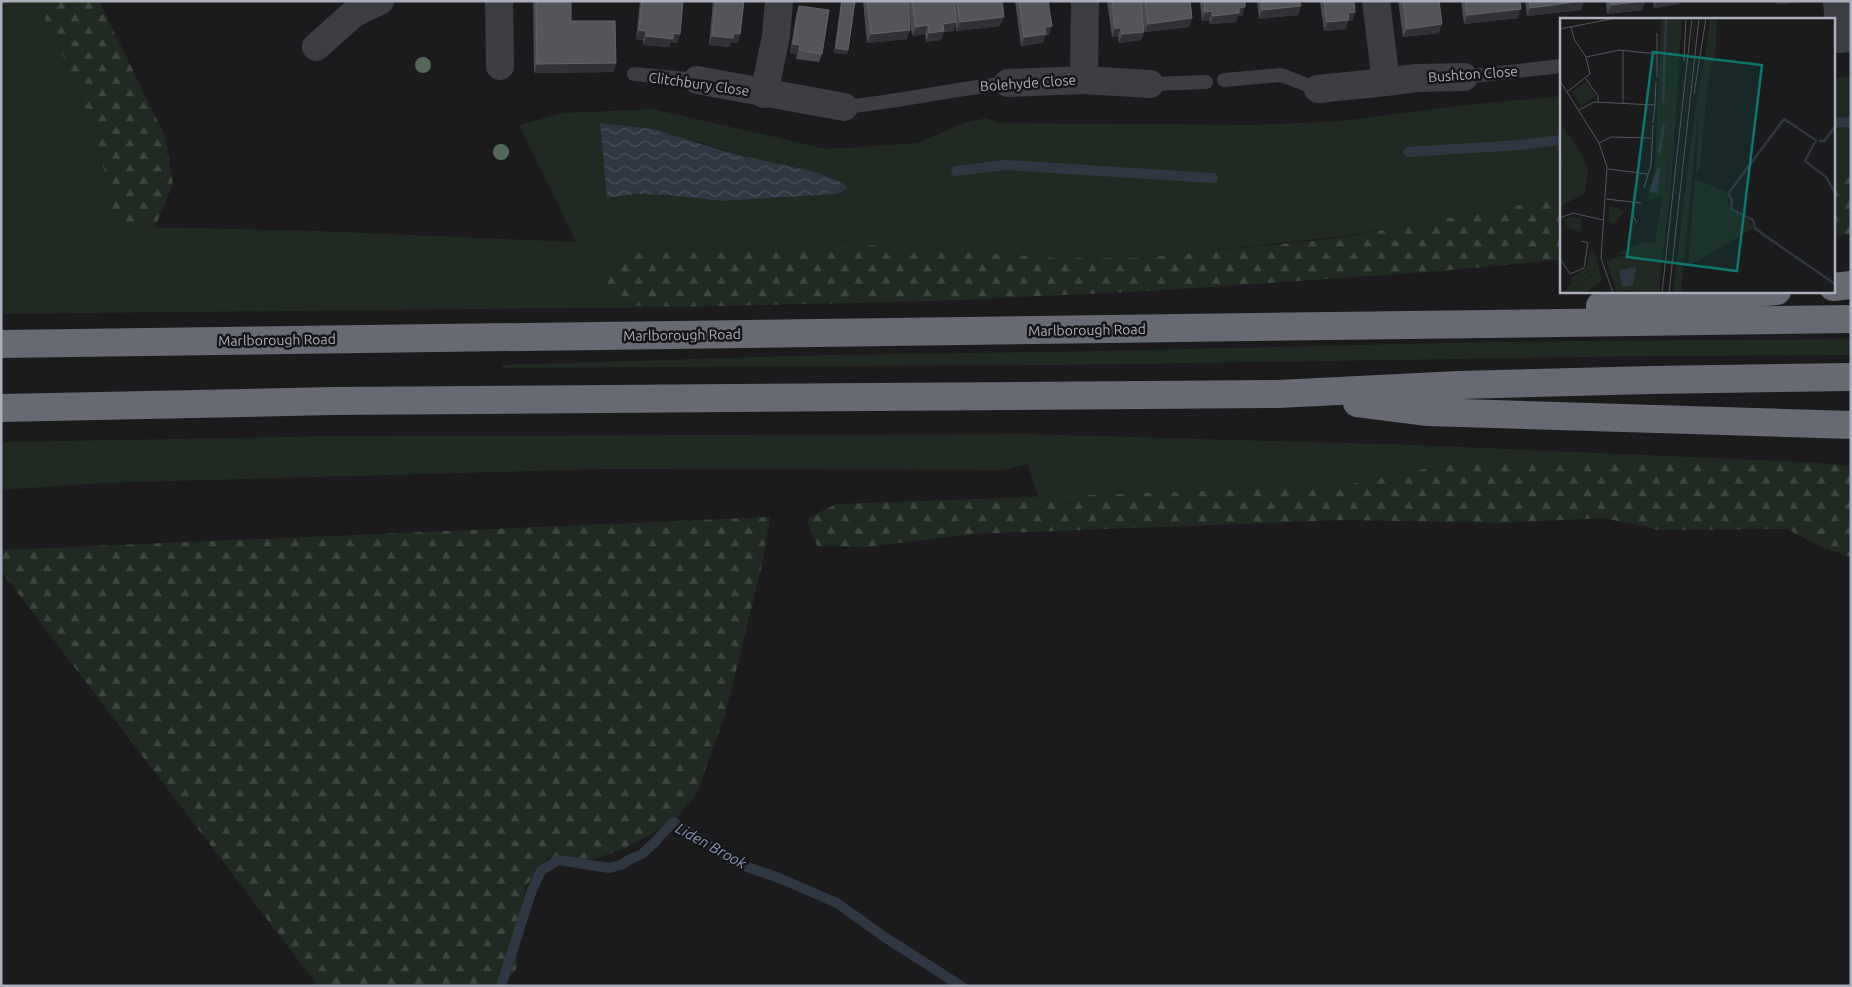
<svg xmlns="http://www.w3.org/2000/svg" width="1852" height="987" viewBox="0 0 1852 987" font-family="Ubuntu,sans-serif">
<defs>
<pattern id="forest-firs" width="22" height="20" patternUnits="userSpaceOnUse" patternTransform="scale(1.25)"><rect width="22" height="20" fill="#202922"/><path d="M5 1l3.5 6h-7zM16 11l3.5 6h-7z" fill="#3e4640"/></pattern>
<pattern id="water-waves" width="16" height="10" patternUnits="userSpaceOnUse" patternTransform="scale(1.25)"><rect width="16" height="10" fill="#2f3742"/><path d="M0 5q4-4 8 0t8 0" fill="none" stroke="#4a515b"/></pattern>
</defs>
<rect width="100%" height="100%" fill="#1b1a1d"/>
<g fill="#202922" fill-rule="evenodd">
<path d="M 1,1 L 36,1 L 79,89 L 105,173 L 107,226 L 321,231 L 576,242 L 519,125 L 562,113 L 653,109 L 827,149 L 917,143 L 964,123 L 986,118 L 1001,123 L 1253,125 L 1342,121 L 1455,106 L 1561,96 L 1561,200 L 1502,207 L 1428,222 L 1338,237 L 1140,258 L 1057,258 L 876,245 L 636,252 L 611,262 L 624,305 L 680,307 L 1,314 ZM 695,141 L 848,188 L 837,194 L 721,201 L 668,195 L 636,194 L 608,198 Z"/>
<path d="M 1851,76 L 1851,177 L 1833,178 L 1833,78 Z"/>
<path d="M 1851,339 L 1851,355 L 1657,356 L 1065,365 L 503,368 L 502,365 L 824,355 L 1096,351 L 1488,342 Z"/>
<path d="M 1030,434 L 1417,445 L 1809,462 L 1622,459 L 1469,462 L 1405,472 L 1340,486 L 1038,497 L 1028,464 L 1003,470 L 606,469 L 104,483 L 1,490 L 1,442 L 338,436 Z"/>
</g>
<g fill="url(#forest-firs)">
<path d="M 36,1 L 99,1 L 165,136 L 173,184 L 155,227 L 107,226 L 105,173 L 79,89 Z"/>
<path d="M 1851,177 L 1851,234 L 1833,236 L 1833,178 Z"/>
<path d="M 1561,200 L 1561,260 L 1429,272 L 1167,290 L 938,301 L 680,307 L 624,305 L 603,295 L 597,276 L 611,262 L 636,252 L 876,245 L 1057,258 L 1140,258 L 1331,239 L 1428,222 L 1502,207 Z"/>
<path d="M 1622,459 L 1809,462 L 1851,466 L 1851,557 L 1823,548 L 1787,529 L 1659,530 L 1604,518 L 1503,523 L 1346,520 L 974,534 L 865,547 L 817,546 L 806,519 L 836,504 L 1340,486 L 1405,472 L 1469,462 Z"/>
<path d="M 770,517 L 762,565 L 725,715 L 696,795 L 673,822 L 626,848 L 595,859 L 548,858 L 525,887 L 516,969 L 504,986 L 318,986 L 1,571 L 1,550 Z"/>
</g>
<path fill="url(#water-waves)" d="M 600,123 L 652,129 L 738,155 L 815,172 L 843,183 L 848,188 L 837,194 L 721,201 L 668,195 L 636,194 L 607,198 Z"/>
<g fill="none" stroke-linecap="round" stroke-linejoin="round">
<g stroke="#2f3742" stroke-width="10">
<path d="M 1833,123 L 1851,122"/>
<path d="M 1408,152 L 1520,145 L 1561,140"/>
<path d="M 956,171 L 1006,165 L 1213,178"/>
<path d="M 501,986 L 532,890 L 541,871 L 558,860 L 609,868 L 621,865 L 630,859 L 642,854 L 655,842 L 673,822 L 736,863 L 779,878 L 837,903 L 883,936 L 961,986"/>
</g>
<g stroke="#3d3d44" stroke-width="14">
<path d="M 634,74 L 697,80"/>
<path d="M 1464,77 L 1561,66"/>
<path d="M 1224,80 L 1281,75 L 1318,89"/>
<path d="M 1150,84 L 1206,82"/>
<path d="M 844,107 C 899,102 953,89 1008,83"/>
</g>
<g stroke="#3d3d44" stroke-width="28">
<path d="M 499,1 L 500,66"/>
<path d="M 1837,1 L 1840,39 L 1851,38"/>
<path d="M 316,47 L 353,14 L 380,1"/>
<path d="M 697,80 L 844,107"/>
<path d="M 1084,80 L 1085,1"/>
<path d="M 1386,82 L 1417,78 L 1464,77"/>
<path d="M 1008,83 L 1084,80 L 1150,84"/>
<path d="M 1318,89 L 1386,82 L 1376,1"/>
<path d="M 764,94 L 776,36 L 779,1"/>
</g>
<g stroke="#676973" stroke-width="28">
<path d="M 1833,287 L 1851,285"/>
<path d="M 1600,306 L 1777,291"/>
<path d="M 1,344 L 1851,319"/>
<path d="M 1357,403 L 1428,412 L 1851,425"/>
<path d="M 1,408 L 334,401 L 1278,394 L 1459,385 L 1651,380 L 1851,377"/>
</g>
</g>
<g fill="#546859">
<circle cx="423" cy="65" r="8"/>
<circle cx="501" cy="152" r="8"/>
</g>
<g fill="#494a4f">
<path d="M 533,1 L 571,1 L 571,21 L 616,63 L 613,72 L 534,73 Z"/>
<path d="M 640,1 L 683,1 L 680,34 L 677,43 L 671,42 L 669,47 L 643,45 L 643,40 L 636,39 Z"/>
<path d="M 713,1 L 744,1 L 740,34 L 737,43 L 731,42 L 730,47 L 709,45 Z"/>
<path d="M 841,1 L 855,1 L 847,54 L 834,53 Z"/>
<path d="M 863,1 L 908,1 L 907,39 L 867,43 Z"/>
<path d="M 908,1 L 1002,1 L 1000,26 L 956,31 L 956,24 L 953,31 L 944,32 L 941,40 L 926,42 L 925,34 L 912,36 Z"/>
<path d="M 1015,1 L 1048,1 L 1049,35 L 1045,36 L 1043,43 L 1021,46 Z"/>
<path d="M 1107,1 L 1141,1 L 1144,32 L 1141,40 L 1119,43 L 1118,36 L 1112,37 Z"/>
<path d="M 1141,1 L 1190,1 L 1192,18 L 1189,27 L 1145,32 Z"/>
<path d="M 1200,1 L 1245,1 L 1242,16 L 1238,16 L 1236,22 L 1210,24 L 1209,20 L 1202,21 Z"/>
<path d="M 1257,1 L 1300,1 L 1298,15 L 1259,19 Z"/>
<path d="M 1320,1 L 1354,1 L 1355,12 L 1352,21 L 1348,21 L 1346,29 L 1324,31 Z"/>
<path d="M 1398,1 L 1439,1 L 1439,33 L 1403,37 Z"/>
<path d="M 1461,1 L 1520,1 L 1518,18 L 1464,24 Z"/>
<path d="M 1525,1 L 1584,1 L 1581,10 L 1527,16 Z"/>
<path d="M 1606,1 L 1645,1 L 1642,10 L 1607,14 Z"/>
<path d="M 1653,1 L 1681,1 L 1680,4 L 1654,8 Z"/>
<path d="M 799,6 L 822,54 L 819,62 L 796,59 L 797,54 L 790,53 L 796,15 Z"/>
</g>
<g fill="#323236">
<path d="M 1584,1 L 1581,10 L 1527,16 L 1530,8 Z"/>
<path d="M 1645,1 L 1642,10 L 1607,14 L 1611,5 Z"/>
<path d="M 1656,1 L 1681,1 L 1680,4 L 1654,8 Z"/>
<path d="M 1777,1 L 1810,1 L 1776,5 Z"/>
<path d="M 1301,6 L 1298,15 L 1259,19 L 1262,10 Z"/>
<path d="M 1245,7 L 1242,16 L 1238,16 L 1236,22 L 1210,24 L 1213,16 L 1239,8 Z"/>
<path d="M 1521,9 L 1518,18 L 1464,24 L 1467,15 Z"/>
<path d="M 1212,11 L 1209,20 L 1202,21 L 1205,12 Z"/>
<path d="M 1355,12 L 1352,21 L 1348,21 L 1346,29 L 1324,31 L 1327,22 L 1348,13 Z"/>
<path d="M 1004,17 L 1000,26 L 956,31 L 960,22 Z"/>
<path d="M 1192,18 L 1189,27 L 1145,32 L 1148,24 Z"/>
<path d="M 956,22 L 953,31 L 944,32 L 941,40 L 926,42 L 929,33 L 943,24 Z"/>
<path d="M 1442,24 L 1439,33 L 1403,37 L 1407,29 Z"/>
<path d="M 928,25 L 925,34 L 912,36 L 916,27 Z"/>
<path d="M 1052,26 L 1049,35 L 1045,36 L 1043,43 L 1021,46 L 1024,37 L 1045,27 Z"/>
<path d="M 1115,28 L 1121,28 L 1118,36 L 1112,37 Z"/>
<path d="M 639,30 L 646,31 L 643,40 L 636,39 Z"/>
<path d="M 910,30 L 907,39 L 867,43 L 871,34 Z"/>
<path d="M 1144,32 L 1141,40 L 1119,43 L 1122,34 Z"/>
<path d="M 673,33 L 680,34 L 677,43 L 671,42 L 669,47 L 643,45 L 646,36 Z"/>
<path d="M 734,33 L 740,34 L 737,43 L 731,42 L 730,47 L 709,45 L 712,36 Z"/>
<path d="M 793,44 L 800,45 L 797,54 L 790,53 Z"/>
<path d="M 836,48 L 848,50 L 847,54 L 834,53 Z"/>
<path d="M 616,63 L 613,72 L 534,73 L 537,64 Z"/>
</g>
<g fill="#54555b" stroke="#62636a">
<path d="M 536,1 L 571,1 L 571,21 L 615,21 L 616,63 L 537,64 Z"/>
<path d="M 642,1 L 683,1 L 680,34 L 673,33 L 673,39 L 646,36 L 646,31 L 639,30 Z"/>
<path d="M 716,1 L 744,1 L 740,34 L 734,33 L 733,38 L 712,36 Z"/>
<path d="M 842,1 L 855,1 L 848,50 L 836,48 Z"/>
<path d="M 867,1 L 908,1 L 910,30 L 871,34 Z"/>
<path d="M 912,1 L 954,1 L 956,22 L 943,24 L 944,31 L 929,33 L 928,25 L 916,27 Z"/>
<path d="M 957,1 L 1002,1 L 1004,17 L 960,22 Z"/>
<path d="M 1019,1 L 1048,1 L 1052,26 L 1045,27 L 1046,34 L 1024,37 Z"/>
<path d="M 1112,1 L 1141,1 L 1144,32 L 1122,34 L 1121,28 L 1115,28 Z"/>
<path d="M 1145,1 L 1190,1 L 1192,18 L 1148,24 Z"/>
<path d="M 1204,1 L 1245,1 L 1245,7 L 1239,8 L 1239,13 L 1213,16 L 1212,11 L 1205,12 Z"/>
<path d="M 1261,1 L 1300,1 L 1301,6 L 1262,10 Z"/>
<path d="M 1324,1 L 1354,1 L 1355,12 L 1348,13 L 1349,20 L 1327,22 Z"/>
<path d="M 1403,1 L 1439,1 L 1442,24 L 1407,29 Z"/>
<path d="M 1465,1 L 1520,1 L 1521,9 L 1467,15 Z"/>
<path d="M 1529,1 L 1582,1 L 1530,8 Z"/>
<path d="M 1610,1 L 1643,1 L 1611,5 Z"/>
<path d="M 799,6 L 829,10 L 822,54 L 799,50 L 800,45 L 793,44 Z"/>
</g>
<g text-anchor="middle" stroke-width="5" stroke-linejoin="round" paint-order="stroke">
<g font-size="14" fill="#acafbd" stroke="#161518">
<text transform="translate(1473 74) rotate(-4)" y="5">Bushton Close</text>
<text transform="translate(1028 83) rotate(-4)" y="5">Bolehyde Close</text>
<text transform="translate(699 84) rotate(8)" y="5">Clitchbury Close</text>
<text transform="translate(1087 330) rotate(-1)" y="5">Marlborough Road</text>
<text transform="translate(682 335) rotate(-1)" y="5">Marlborough Road</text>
<text transform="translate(277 340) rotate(-1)" y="5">Marlborough Road</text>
</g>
<g font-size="15" font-style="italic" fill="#8399b9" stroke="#161518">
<text transform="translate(711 846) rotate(29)" y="5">Liden Brook</text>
</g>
</g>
<g transform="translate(1560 18)">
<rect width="275" height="275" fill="#1b1a1d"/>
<path d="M 101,0 L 114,0 L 111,116 L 105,175 L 110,174 L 111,168 L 100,261 L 90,259 L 87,275 L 67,272 L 57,275 L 46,243 L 78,232 L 94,230 L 102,179 L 88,183 L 88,179 L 95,150 ZM 135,0 L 136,0 L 115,189 L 118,153 ZM 143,45 L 121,275 L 113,275 L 130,131 ZM 26,64 L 36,78 L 21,88 L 11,74 ZM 21,134 L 28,151 L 25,175 L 0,189 L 0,146 ZM 49,188 L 65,193 L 54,206 L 48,203 ZM 12,198 L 21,201 L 21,214 L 8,210 L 4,202 ZM 30,232 L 35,233 L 42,263 L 24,275 L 9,275 L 36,253 L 30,252 L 11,267 L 12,259 L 26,250 Z" fill="#202922"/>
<path d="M 114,0 L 122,0 L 113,139 L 110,174 L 106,177 L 111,116 ZM 150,0 L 157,0 L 156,32 L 147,69 L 140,151 L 136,157 L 139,83 ZM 0,105 L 21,134 L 0,146 L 3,129 ZM 135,161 L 165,173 L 170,190 L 182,195 L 194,210 L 128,248 ZM 85,223 L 95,225 L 94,231 L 54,237 ZM 30,252 L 36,252 L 9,275 L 1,275 ZM 90,259 L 100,261 L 99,275 L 87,275 Z" fill="#202922"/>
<path d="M 100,148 L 98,175 L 89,174 L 97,151 ZM 76,249 L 73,267 L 62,269 L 59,252 Z" fill="#2f3742"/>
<path fill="none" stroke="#2f3742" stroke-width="2.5" d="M 103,85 L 106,0M 257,123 L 224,101 L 168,176 L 172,182 L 171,191 L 193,202 L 195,210 L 204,217 L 275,266M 259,123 L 264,123 L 275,109M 255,124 L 245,143 L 266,159 L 275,175M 99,136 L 104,107"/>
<path fill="none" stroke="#55565d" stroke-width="1" d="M 0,11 L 56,0M 97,36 L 97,59M 26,39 L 59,32 L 97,36 L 97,15M 124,43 L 126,0M 26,61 L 38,78 L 38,84M 0,63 L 39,125 L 47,149 L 41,240 L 53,275M 7,74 L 30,56 L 26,39 L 14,21 L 11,8M 134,76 L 146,0M 63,86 L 63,32M 95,87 L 96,64M 19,92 L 34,84 L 95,87 L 93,105M 39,125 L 51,119 L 91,120M 48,151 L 88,156M 84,170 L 91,147 L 93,107M 46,181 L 81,185M 73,184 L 73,198 L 77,205M 0,200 L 13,195 L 43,202M 0,241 L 10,256 L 24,250 L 28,225 L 21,223M 102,275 L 132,0M 109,275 L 139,0"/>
<path fill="#0f766e" fill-opacity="0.15" stroke="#0f766e" stroke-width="2.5" d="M 93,34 L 202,47 L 177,253 L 67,239 Z"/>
<rect width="275" height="275" fill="none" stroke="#acafbd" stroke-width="2.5"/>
</g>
<rect width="1852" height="987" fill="none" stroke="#acafbd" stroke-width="5"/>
</svg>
